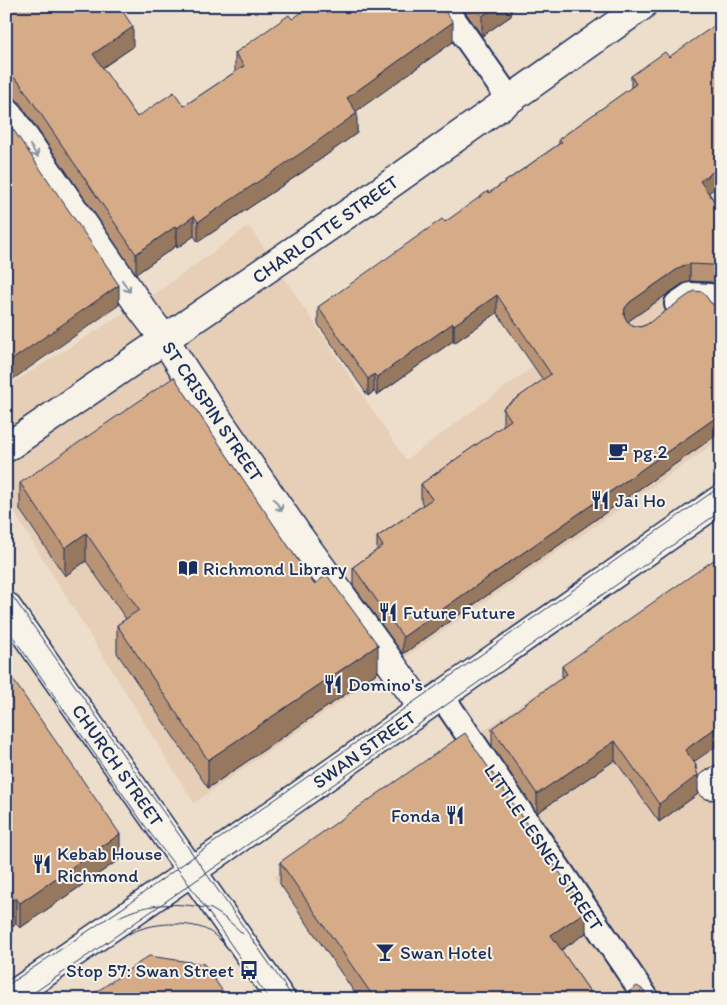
<svg xmlns="http://www.w3.org/2000/svg" width="727" height="1005" viewBox="0 0 727 1005" font-family="Itim,sans-serif">
<rect width="100%" height="100%" fill="#edddcb"/>
<filter id="ink" filterUnits="userSpaceOnUse"><feTurbulence type="fractalNoise" baseFrequency=".02" numOctaves="2"/><feDisplacementMap in="SourceGraphic" scale="10" xChannelSelector="R" yChannelSelector="G"/><feConvolveMatrix kernelMatrix="1 2 1 2 8 2 1 2 1" color-interpolation-filters="sRGB"/></filter>
<g filter="url(#ink)">
<g fill="#e6ceb7">
<path d="M 249,226 L 406,460 L 721,229 L 721,439 L 194,803 L 6,499 L 6,387 L 155,294 Z"/>
<path d="M 721,565 L 721,999 L 359,999 L 274,877 Z"/>
</g>
<g fill="none" stroke-linecap="round" stroke-linejoin="round">
<g stroke="#1b2f5e" stroke-width="28">
<g id="lane">
<path d="M 444,6 L 510,100"/>
<path d="M 677,304 L 690,295 L 710,296 L 721,312"/>
<path d="M 441,695 L 647,999"/>
</g>
</g>
<g stroke="#1b2f5e" stroke-width="31">
<g id="street">
<path d="M 6,111 L 141,308 L 165,340 L 188,376 L 297,534 L 423,708"/>
<path d="M 6,448 L 372,197 L 642,6"/>
<path d="M 711,785 L 721,779"/>
</g>
</g>
<g stroke="#1b2f5e" stroke-width="31">
<g id="secondary">
<path d="M 6,606 L 281,999"/>
<path d="M 7,999 L 192,871 L 721,499"/>
</g>
</g>
<use href="#lane" stroke="#f7f3e8" stroke-width="24"/>
<use href="#street" stroke="#f7f3e8" stroke-width="28"/>
<use href="#secondary" stroke="#f7f3e8" stroke-width="28"/>
<g stroke="#1b2f5e" stroke-width="1">
<path d="M 6,587 L 294,999"/>
<path d="M 6,627 L 150,833 L 183,876 L 269,999"/>
<path d="M 119,917 C 144,904 172,902 200,907 C 203,908 208,908 211,909 C 221,914 235,926 243,934"/>
<path d="M 129,934 C 149,923 180,921 202,928 C 212,931 220,940 227,947"/>
<path d="M 6,986 L 124,907 L 186,862 L 721,486"/>
<path d="M 25,999 L 286,818 L 721,511"/>
</g>
</g>
<g fill="#b89374" stroke="#1b2f5e">
<path d="M 6,6 L 133,47 L 102,68 L 137,117 L 184,106 L 235,72 L 235,53 L 292,19 L 453,42 L 356,111 L 357,133 L 304,171 L 198,242 L 194,236 L 177,248 L 176,246 L 136,274 L 19,102 L 13,97 L 6,96 Z"/>
<path d="M 461,6 L 517,6 L 511,10 L 511,16 L 482,36 Z"/>
<path d="M 631,76 L 721,211 L 721,288 L 716,284 L 711,282 L 690,281 L 682,284 L 630,320 L 628,322 L 632,325 L 640,327 L 710,302 L 716,307 L 721,308 L 721,432 L 403,654 L 353,585 L 353,567 L 377,550 L 377,537 L 423,505 L 421,501 L 421,484 L 503,426 L 503,408 L 543,380 L 497,313 L 454,343 L 453,341 L 377,395 L 374,391 L 368,396 L 318,324 L 318,307 L 489,193 L 559,144 L 559,139 L 631,88 Z"/>
<path d="M 20,483 L 314,584 L 378,672 L 208,788 L 117,653 L 117,625 L 126,619 L 86,561 L 65,576 L 20,510 Z"/>
<path d="M 562,666 L 694,762 L 696,768 L 698,794 L 659,822 L 615,760 L 537,813 L 492,746 L 492,728 L 562,678 Z"/>
<path d="M 6,676 L 120,859 L 20,928 L 16,924 L 6,931 Z"/>
<path d="M 280,862 L 586,933 L 561,950 L 595,999 L 359,999 L 280,884 Z"/>
</g>
<g fill="#96785e" stroke="#1b2f5e">
<path d="M 497,6 L 517,6 L 511,10 L 511,16 L 482,36 L 482,16 Z"/>
<path d="M 453,22 L 453,42 L 347,118 L 347,98 Z"/>
<path d="M 133,27 L 133,47 L 93,74 L 93,54 Z"/>
<path d="M 357,113 L 357,133 L 304,171 L 198,242 L 198,222 Z"/>
<path d="M 721,166 L 721,184 L 700,199 L 700,181 Z"/>
<path d="M 194,216 L 194,236 L 177,248 L 177,228 Z"/>
<path d="M 176,226 L 176,246 L 136,274 L 136,254 Z"/>
<path d="M 690,264 L 690,281 L 682,284 L 630,320 L 625,326 L 624,315 L 625,308 L 630,302 L 682,266 Z"/>
<path d="M 111,272 L 111,291 L 119,285 L 119,305 L 6,384 L 6,364 Z"/>
<path d="M 497,295 L 497,313 L 454,343 L 454,325 Z"/>
<path d="M 453,323 L 453,341 L 377,395 L 377,377 Z"/>
<path d="M 374,374 L 374,391 L 368,396 L 368,379 Z"/>
<path d="M 721,414 L 721,432 L 403,654 L 403,637 Z"/>
<path d="M 86,533 L 86,561 L 65,576 L 65,548 Z"/>
<path d="M 378,645 L 378,672 L 208,788 L 208,760 Z"/>
<path d="M 721,724 L 721,743 L 685,768 L 685,750 Z"/>
<path d="M 615,741 L 615,760 L 537,813 L 537,794 Z"/>
<path d="M 696,765 L 696,777 L 698,775 L 698,794 L 659,822 L 659,804 Z"/>
<path d="M 120,834 L 120,859 L 20,928 L 20,903 Z"/>
<path d="M 16,898 L 16,924 L 6,931 L 6,905 Z"/>
<path d="M 586,911 L 586,933 L 551,957 L 551,935 Z"/>
</g>
<g fill="#d6ab87" stroke="#1b2f5e">
<path d="M 6,6 L 119,6 L 133,27 L 93,54 L 137,117 L 174,92 L 184,106 L 244,66 L 235,53 L 289,15 L 292,19 L 311,6 L 441,6 L 453,22 L 347,98 L 357,113 L 304,151 L 198,222 L 194,216 L 177,228 L 176,226 L 136,254 L 19,82 L 13,77 L 6,76 Z"/>
<path d="M 475,6 L 497,6 L 482,16 Z"/>
<path d="M 721,21 L 721,166 L 700,181 L 721,211 L 721,270 L 716,266 L 711,265 L 690,264 L 682,266 L 630,302 L 625,308 L 624,315 L 627,321 L 632,325 L 640,327 L 646,325 L 694,291 L 703,292 L 710,302 L 716,307 L 721,308 L 721,414 L 403,637 L 353,567 L 383,546 L 377,537 L 432,499 L 421,484 L 511,420 L 503,408 L 551,374 L 497,295 L 454,325 L 453,323 L 377,377 L 374,374 L 368,379 L 318,307 L 442,219 L 445,222 L 488,191 L 489,193 L 562,142 L 559,139 L 636,84 L 631,76 L 665,52 L 669,57 Z"/>
<path d="M 6,119 L 111,272 L 110,272 L 119,285 L 6,364 Z"/>
<path d="M 174,377 L 314,584 L 327,575 L 378,645 L 208,760 L 117,625 L 139,610 L 86,533 L 65,548 L 20,483 Z"/>
<path d="M 721,555 L 721,724 L 685,750 L 696,765 L 695,767 L 698,775 L 659,804 L 615,741 L 537,794 L 492,728 L 567,674 L 562,666 Z"/>
<path d="M 9,674 L 120,834 L 20,903 L 16,898 L 6,905 L 6,676 Z"/>
<path d="M 465,733 L 586,911 L 551,935 L 595,999 L 375,999 L 280,862 Z"/>
<path d="M 149,956 L 204,964 L 228,999 L 86,999 Z"/>
<path d="M 637,986 L 642,989 L 648,999 L 619,999 Z"/>
</g>
<defs><path id="oneway-shaft" d="M-6 0H5M1.5-3L5.5 0L1.5 3" fill="none" stroke-width="1.6" stroke-linecap="round" stroke-linejoin="round" transform="scale(1.25)"/></defs>
<g stroke="#8991a3">
<use href="#oneway-shaft" transform="translate(34 151) rotate(56)"/>
<use href="#oneway-shaft" transform="translate(126 286) rotate(56)"/>
<use href="#oneway-shaft" transform="translate(278 505) rotate(55)"/>
</g>
</g>
<defs>
<g id="cafe-bare" transform="scale(1.5)"><path d="M-5.5-4.5H6V0H3Q3 3.5 0 3.5H-2.5Q-5.5 3.5-5.5 0ZM3-3.2v2h1.7v-2ZM-6 4.5H4V6H-6Z" fill="#1b2f5e" stroke="#f7f3e8" stroke-width="2.5" paint-order="stroke"/></g>
<g id="restaurant-bare" transform="scale(1.5)"><path d="M-5-6h1v4h1v-4h1v4h1v-4h1v5L-1.5 .5V6h-2V.5L-5-1ZM5-6V6H3V1.5H1.5Q1.5-4 5-6Z" fill="#1b2f5e" stroke="#f7f3e8" stroke-width="2.5" paint-order="stroke"/></g>
<g id="library-bare" transform="scale(1.5)"><path d="M-6-4Q-3-5.5-.7-3.5V5Q-3 3-6 4ZM6-4Q3-5.5 .7-3.5V5Q3 3 6 4Z" fill="#1b2f5e" stroke="#f7f3e8" stroke-width="2.5" paint-order="stroke"/></g>
<g id="bar-bare" transform="scale(1.5)"><path d="M-6-5H6L.8 .8V4.5H3.5V6h-7V4.5H-.8V.8Z" fill="#1b2f5e" stroke="#f7f3e8" stroke-width="2.5" paint-order="stroke"/></g>
<g id="bus-bare" transform="scale(1.5)"><path d="M-5-6H5V4H4V6H2V4H-2V6H-4V4H-5ZM-3.5-4V0h7V-4ZM-3.5 1.2v1.5H-2V1.2ZM2 1.2v1.5H3.5V1.2Z" fill="#1b2f5e" stroke="#f7f3e8" stroke-width="2.5" paint-order="stroke"/></g>
</defs>
<g fill-rule="evenodd">
<use href="#cafe-bare" x="618" y="451"/>
<use href="#restaurant-bare" x="600" y="500"/>
<use href="#library-bare" x="188" y="568"/>
<use href="#restaurant-bare" x="388" y="612"/>
<use href="#restaurant-bare" x="333" y="684"/>
<use href="#restaurant-bare" x="455" y="815"/>
<use href="#restaurant-bare" x="42" y="864"/>
<use href="#bar-bare" x="385" y="952"/>
<use href="#bus-bare" x="249" y="970"/>
</g>
<g text-anchor="middle" stroke-width="4" stroke-linejoin="round" paint-order="stroke">
<g font-size="19" fill="#1b2f5e" stroke="#f7f3e8">
<text transform="translate(325 229) rotate(-35)" y="7">CHARLOTTE STREET</text>
<text transform="translate(213 411) rotate(56)" y="7">ST CRISPIN STREET</text>
<text transform="translate(364 749) rotate(-35)" y="7">SWAN STREET</text>
<text transform="translate(118 765) rotate(55)" y="7">CHURCH STREET</text>
<text transform="translate(544 847) rotate(56)" y="7">LITTLE LESNEY STREET</text>
</g>
<g font-size="19" fill="#1b2f5e" stroke="#f7f3e8" text-anchor="start">
<text x="633" y="458">pg.2</text>
<text x="615" y="507">Jai Ho</text>
<text x="203" y="575">Richmond Library</text>
<text x="403" y="619">Future Future</text>
<text x="348" y="691">Domino's</text>
<text x="440" y="822" text-anchor="end">Fonda</text>
<text x="57" y="860">Kebab House<tspan x="57" dy="22">Richmond</tspan></text>
<text x="400" y="959">Swan Hotel</text>
<text x="234" y="977" text-anchor="end">Stop 57: Swan Street</text>
</g>
</g>
<rect width="727" height="1005" fill="none" stroke="#f7f3e8" stroke-width="25"/>
<rect x="12" y="12" width="702" height="980" fill="none" stroke="#1b2f5e" stroke-width="2" filter="url(#ink)"/>
</svg>
